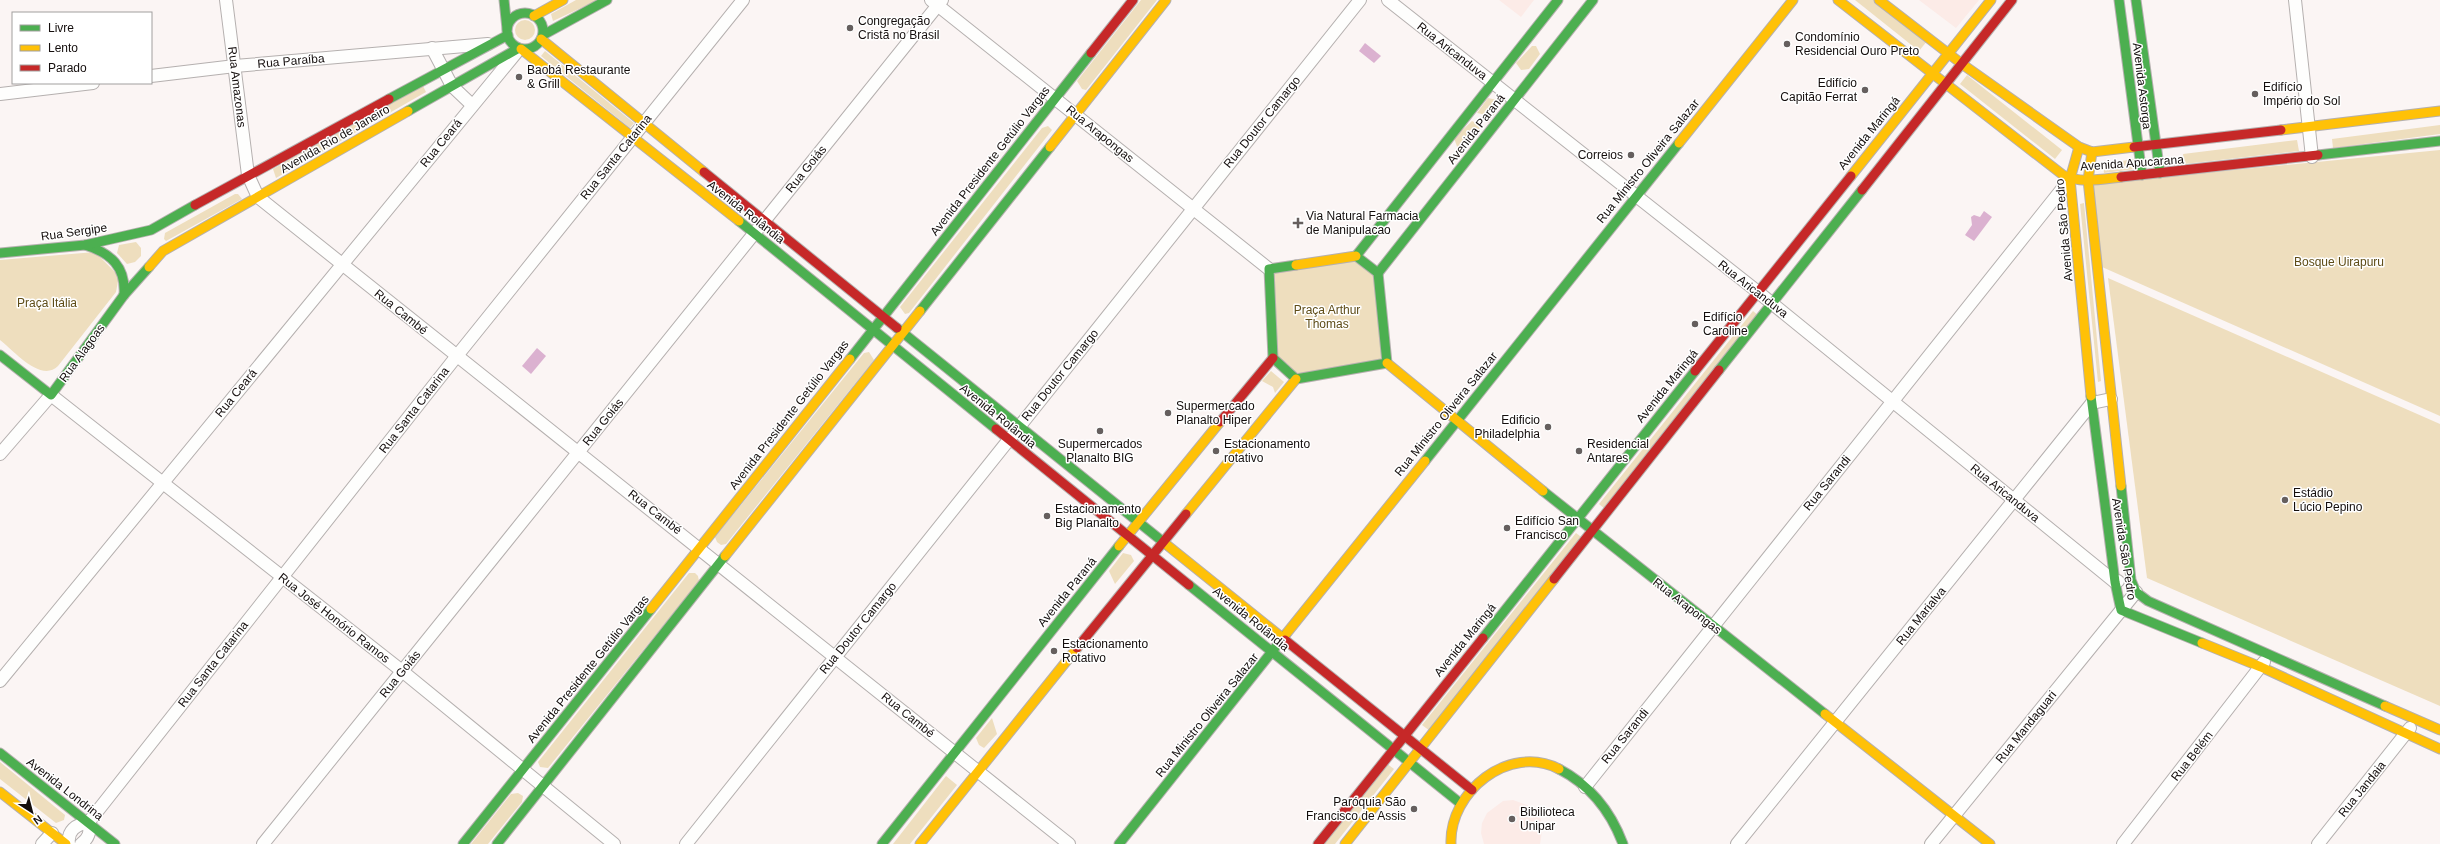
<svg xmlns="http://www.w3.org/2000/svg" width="2440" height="844" viewBox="0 0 2440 844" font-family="Arial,sans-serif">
<rect width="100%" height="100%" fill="#fbf5f4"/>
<g fill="#fcebe7">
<path d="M 1499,0 L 1534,0 L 1521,17 Z"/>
<path d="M 1919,0 L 1979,0 L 1956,28 Z"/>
<path d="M 1513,800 L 1532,807 L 1539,815 L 1543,825 L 1540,844 L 1484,844 L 1481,833 L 1482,823 L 1487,813 L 1503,801 Z"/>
</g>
<g fill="#eedebe">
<path d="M 576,0 L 598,0 L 553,21 L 551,14 Z"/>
<path d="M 1141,0 L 1157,0 L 1086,90 L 1082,89 L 1077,81 Z"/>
<path d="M 1855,0 L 1876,0 L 1927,41 L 1919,51 Z"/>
<circle cx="525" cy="30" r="10"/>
<path d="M 1532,46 L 1536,46 L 1540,54 L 1529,69 L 1521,70 L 1516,63 Z"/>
<path d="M 545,51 L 634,123 L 630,128 L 541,56 Z"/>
<path d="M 1967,75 L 2062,150 L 2055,159 L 1960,84 Z"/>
<path d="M 423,86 L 426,92 L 276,178 L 273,169 Z"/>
<path d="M 1488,98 L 1497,100 L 1499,107 L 1488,123 L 1482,114 L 1477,113 Z"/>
<path d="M 1472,121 L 1480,125 L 1479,131 L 1460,155 L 1454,138 Z"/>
<path d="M 2440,125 L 2440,134 L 2333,148 L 2332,139 Z"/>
<path d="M 1048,126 L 1052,130 L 909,313 L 905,314 L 900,307 L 1042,128 Z"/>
<path d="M 2297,140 L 2299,151 L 2184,164 L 2183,154 Z"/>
<path d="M 2440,150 L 2440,416 L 2102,267 L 2092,184 Z"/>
<path d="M 2134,159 L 2135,169 L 2104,173 L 2103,164 Z"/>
<path d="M 235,194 L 238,194 L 242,199 L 166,241 L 164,239 L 165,233 Z"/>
<path d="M 2084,203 L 2101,381 L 2098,382 L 2080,204 Z"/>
<path d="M 136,242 L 141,248 L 141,256 L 135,262 L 127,264 L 117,253 L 119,245 Z"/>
<path d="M 95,252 L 119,276 L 116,292 L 58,366 C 41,383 14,351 0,340 L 0,260 Z"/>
<path d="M 1356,256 L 1378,273 L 1387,363 L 1296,379 L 1273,358 L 1269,269 Z"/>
<path d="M 2108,278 L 2440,424 L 2440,706 L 2147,578 Z"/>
<path d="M 1753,311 L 1759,316 L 1605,509 L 1599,504 Z"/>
<path d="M 869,352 L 874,360 L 726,544 L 721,545 L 717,542 L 715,537 L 864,353 Z"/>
<path d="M 1271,371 L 1284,382 L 1275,393 L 1273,387 L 1262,381 Z"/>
<path d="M 1576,533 L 1584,539 L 1430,731 L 1422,725 Z"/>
<path d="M 1123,553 L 1131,555 L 1134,561 L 1115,584 L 1109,571 Z"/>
<path d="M 689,573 L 695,573 L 698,576 L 699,581 L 548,768 L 540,767 L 538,762 Z"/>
<path d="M 992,718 L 997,734 L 984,748 L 979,745 L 976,738 Z"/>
<path d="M 0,762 L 65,815 L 64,820 L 56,823 L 0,779 Z"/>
<path d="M 1386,763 L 1394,769 L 1335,844 L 1322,844 Z"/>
<path d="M 946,776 L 957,785 L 910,844 L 893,844 Z"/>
<path d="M 518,793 L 523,796 L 522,802 L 488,844 L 471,844 L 511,794 Z"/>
</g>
<g fill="#dbb1d0">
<path d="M 1365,43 L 1381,56 L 1374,63 L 1359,51 Z"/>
<path d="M 1984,211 L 1992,217 L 1974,241 L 1965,235 L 1972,225 L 1971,217 L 1974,215 L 1980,217 Z"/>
<path d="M 537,348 L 546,356 L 531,374 L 522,366 Z"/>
</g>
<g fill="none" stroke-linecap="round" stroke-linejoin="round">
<g stroke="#b5b0af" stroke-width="14">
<g id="street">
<path d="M 226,0 L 248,175 L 258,197 L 1069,844"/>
<path d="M 931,0 L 1269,269"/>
<path d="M 1388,0 L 1758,292 L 2115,582 L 2118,581"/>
<path d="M 2295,0 L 2312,157"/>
<path d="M 432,48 L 452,86 L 472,105"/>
<path d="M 151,76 L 235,66 L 488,44"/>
<path d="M 0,94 L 93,83"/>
<path d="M 0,454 L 51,395 L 402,671 L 614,844"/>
<path d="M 0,681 L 516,53"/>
<path d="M 1585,787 L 2070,179"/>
<path d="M 88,823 L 456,357 L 743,0"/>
<path d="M 42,844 L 52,833"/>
<path d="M 69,844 C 67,831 76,824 88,823"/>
<path d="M 81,844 C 89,838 91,832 88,823"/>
<path d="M 263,844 L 942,0"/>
<path d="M 686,844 L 1360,0"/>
<path d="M 1737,844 L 2092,403 L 2111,399"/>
<path d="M 1931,844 L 2136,592"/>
<path d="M 2123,844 L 2264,662"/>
<path d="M 2318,844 L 2410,728"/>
</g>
</g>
<g stroke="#b5b0af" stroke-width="11">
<g id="fast">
<path d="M 504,0 L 507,29"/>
<path d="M 2119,0 L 2142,175"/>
<path d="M 2136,0 L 2160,173"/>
<circle cx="525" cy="31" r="18"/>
<path d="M 543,35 L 607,0"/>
<path d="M 389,99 L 508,35"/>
<path d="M 408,111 L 519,48"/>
<path d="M 2318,155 L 2440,141"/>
<path d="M 739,221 L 996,429"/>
<path d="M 85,245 C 111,253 126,267 124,295"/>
<path d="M 0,253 L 85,245 L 151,230 L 195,205"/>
<path d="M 1356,256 L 1558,0"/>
<path d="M 1296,265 L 1269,269 L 1273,358 L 1296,379 L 1387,363 L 1378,273 L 1356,256"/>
<path d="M 1378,273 L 1593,0"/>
<path d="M 920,311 L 1050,147"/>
<path d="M 897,328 L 1167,545"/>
<path d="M 0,355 L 51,395 L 124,295 L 149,267"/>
<path d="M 850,359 L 1091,53"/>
<path d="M 1719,370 L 1862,190"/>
<path d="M 2091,396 L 2115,582 L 2121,610 L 2202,643"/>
<path d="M 1425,461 L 1679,143"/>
<path d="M 2121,486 L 2131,580 L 2136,592 L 2148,601 L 2385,706"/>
<path d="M 1543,491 L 1825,714"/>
<path d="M 1189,585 L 1460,803"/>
<path d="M 1483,638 L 1695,371"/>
<path d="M 0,753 L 115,844"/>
<path d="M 1559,769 C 1590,785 1611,812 1623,844"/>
<path d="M 463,844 L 651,609"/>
<path d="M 497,844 L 725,556"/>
<path d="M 882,844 L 1119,546"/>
<path d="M 1119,844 L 1286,634"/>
</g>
</g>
<g stroke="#b5b0af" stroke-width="11">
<g id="slow">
<path d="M 1838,0 L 2063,175 C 2079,184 2103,179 2121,177"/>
<path d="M 1879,0 L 1962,64 L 2079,147 L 2092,152 L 2134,147"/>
<path d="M 534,16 L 563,0"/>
<path d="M 541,39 L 704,172"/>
<path d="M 521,49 L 739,221"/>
<path d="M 2281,130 L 2440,111"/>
<path d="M 1679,143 L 1793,0"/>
<path d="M 1050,147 L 1166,0"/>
<path d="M 2079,147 L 2070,179 L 2091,396"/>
<path d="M 2092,152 L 2088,180 L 2121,486"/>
<path d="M 1851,176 L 1991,0"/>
<path d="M 1296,265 L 1356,256"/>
<path d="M 149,267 L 163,251 L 408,111"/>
<path d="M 1387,363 L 1543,491"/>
<path d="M 1186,514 L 1296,379"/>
<path d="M 1167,545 L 1285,640"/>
<path d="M 1119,546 L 1220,422"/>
<path d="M 725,556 L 920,311"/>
<path d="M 651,609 L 850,359"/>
<path d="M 1286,634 L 1425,461"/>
<path d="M 2202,643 L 2261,667 L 2440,749"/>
<path d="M 2385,706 L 2440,730"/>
<path d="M 1825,714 L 1990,844"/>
<path d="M 0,792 L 66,844"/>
<path d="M 920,844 L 1077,648"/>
<path d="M 1345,844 L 1554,579"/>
<path d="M 1451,844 C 1449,792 1509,743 1559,769"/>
</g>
</g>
<g stroke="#b5b0af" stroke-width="11">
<g id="jam">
<path d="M 1091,53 L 1133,0"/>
<path d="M 2134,147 L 2281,130"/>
<path d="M 704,172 L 897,328"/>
<path d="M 2121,177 L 2318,155"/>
<path d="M 1862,190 L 2012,0"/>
<path d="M 195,205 L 389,99"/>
<path d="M 1695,371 L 1851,176"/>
<path d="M 1220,422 L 1273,358"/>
<path d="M 996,429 L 1189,585"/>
<path d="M 1554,579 L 1719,370"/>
<path d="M 1285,640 L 1472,790"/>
<path d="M 1077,648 L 1186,514"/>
<path d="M 1318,844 L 1483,638"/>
</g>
</g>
<use href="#street" stroke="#fefefd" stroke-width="12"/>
<use href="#fast" stroke="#4caf50" stroke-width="9"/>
<use href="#slow" stroke="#ffc107" stroke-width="9"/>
<use href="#jam" stroke="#c62828" stroke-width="9"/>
</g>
<g fill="#655f5e" stroke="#fff" stroke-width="1.5">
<circle cx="850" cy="28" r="4"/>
<circle cx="1787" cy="44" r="4"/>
<circle cx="519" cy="77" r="4"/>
<circle cx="1865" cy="90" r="4"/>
<circle cx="2255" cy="94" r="4"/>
<circle cx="1631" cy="155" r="4"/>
<path d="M1296 217h4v4h4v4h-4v4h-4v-4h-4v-4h4z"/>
<circle cx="1695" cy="324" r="4"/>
<circle cx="1168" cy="413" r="4"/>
<circle cx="1548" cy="427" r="4"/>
<circle cx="1100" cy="431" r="4"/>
<circle cx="1216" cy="451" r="4"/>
<circle cx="1579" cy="451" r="4"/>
<circle cx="2285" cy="500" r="4"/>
<circle cx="1047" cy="516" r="4"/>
<circle cx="1507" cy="528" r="4"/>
<circle cx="1054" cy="651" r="4"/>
<circle cx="1414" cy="809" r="4"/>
<circle cx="1512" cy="819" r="4"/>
</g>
<g text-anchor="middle" stroke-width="3" stroke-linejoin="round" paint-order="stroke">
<g font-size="12" fill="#140e0d" stroke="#fff" text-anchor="start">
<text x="858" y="25">Congregação<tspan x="858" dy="14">Cristã no Brasil</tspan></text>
<text x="1795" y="41">Condomínio<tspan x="1795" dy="14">Residencial Ouro Preto</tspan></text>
<text x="527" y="74">Baobá Restaurante<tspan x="527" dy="14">&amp; Grill</tspan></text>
<text x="1857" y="87" text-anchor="end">Edifício<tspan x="1857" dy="14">Capitão Ferrat</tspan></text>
<text x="2263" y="91">Edifício<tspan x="2263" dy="14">Império do Sol</tspan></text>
<text x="1623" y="159" text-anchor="end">Correios</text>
<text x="1306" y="220">Via Natural Farmacia<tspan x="1306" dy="14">de Manipulacao</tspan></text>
<text x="1703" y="321">Edifício<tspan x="1703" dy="14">Caroline</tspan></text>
<text x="1176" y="410">Supermercado<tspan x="1176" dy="14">Planalto Hiper</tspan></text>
<text x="1540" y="424" text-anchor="end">Edificio<tspan x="1540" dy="14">Philadelphia</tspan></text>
<text x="1100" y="448" text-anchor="middle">Supermercados<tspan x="1100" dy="14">Planalto BIG</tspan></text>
<text x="1224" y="448">Estacionamento<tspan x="1224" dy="14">rotativo</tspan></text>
<text x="1587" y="448">Residencial<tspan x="1587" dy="14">Antares</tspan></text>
<text x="2293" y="497">Estádio<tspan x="2293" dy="14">Lúcio Pepino</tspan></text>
<text x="1055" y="513">Estacionamento<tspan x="1055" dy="14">Big Planalto</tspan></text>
<text x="1515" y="525">Edifício San<tspan x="1515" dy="14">Francisco</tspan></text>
<text x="1062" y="648">Estacionamento<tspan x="1062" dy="14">Rotativo</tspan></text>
<text x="1406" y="806" text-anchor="end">Paróquia São<tspan x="1406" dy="14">Francisco de Assis</tspan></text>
<text x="1520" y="816">Bibilioteca<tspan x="1520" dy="14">Unipar</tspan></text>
</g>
<g font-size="12" fill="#140e0d" stroke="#fff">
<text transform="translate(1452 51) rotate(38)" y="4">Rua Aricanduva</text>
<text transform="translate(291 61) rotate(-5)" y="4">Rua Paraíba</text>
<text transform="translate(2142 86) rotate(83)" y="4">Avenida Astorga</text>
<text transform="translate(237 87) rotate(83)" y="4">Rua Amazonas</text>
<text transform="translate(1262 122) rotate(-51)" y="4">Rua Doutor Camargo</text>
<text transform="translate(1476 129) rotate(-52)" y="4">Avenida Paraná</text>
<text transform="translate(1869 133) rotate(-51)" y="4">Avenida Maringá</text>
<text transform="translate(1100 134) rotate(39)" y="4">Rua Arapongas</text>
<text transform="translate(335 139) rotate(-30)" y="4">Avenida Rio de Janeiro</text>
<text transform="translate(441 143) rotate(-51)" y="4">Rua Ceará</text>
<text transform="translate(616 157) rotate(-51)" y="4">Rua Santa Catarina</text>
<text transform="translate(990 161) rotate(-52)" y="4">Avenida Presidente Getúlio Vargas</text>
<text transform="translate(1648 161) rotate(-51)" y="4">Rua Ministro Oliveira Salazar</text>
<text transform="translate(2132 163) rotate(-4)" y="4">Avenida Apucarana</text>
<text transform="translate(806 169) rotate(-51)" y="4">Rua Goiás</text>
<text transform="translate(746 212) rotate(38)" y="4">Avenida Rolândia</text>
<text transform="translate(2064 230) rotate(-95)" y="4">Avenida São Pedro</text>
<text transform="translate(74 232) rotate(-8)" y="4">Rua Sergipe</text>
<text transform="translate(1753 289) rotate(38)" y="4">Rua Aricanduva</text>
<text transform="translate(401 312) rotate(39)" y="4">Rua Cambé</text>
<text transform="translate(82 353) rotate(-54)" y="4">Rua Alagoas</text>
<text transform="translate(1060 375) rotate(-51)" y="4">Rua Doutor Camargo</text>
<text transform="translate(1667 386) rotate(-51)" y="4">Avenida Maringá</text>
<text transform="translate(236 393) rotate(-51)" y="4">Rua Ceará</text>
<text transform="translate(414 410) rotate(-52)" y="4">Rua Santa Catarina</text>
<text transform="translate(1446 414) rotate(-51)" y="4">Rua Ministro Oliveira Salazar</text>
<text transform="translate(789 415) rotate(-52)" y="4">Avenida Presidente Getúlio Vargas</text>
<text transform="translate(998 416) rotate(39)" y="4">Avenida Rolândia</text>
<text transform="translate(603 422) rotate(-51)" y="4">Rua Goiás</text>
<text transform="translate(1827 483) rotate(-51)" y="4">Rua Sarandi</text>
<text transform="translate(2005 493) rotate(39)" y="4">Rua Aricanduva</text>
<text transform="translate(655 512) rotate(38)" y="4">Rua Cambé</text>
<text transform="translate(2124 549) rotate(81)" y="4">Avenida São Pedro</text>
<text transform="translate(1067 592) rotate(-51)" y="4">Avenida Paraná</text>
<text transform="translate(1687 606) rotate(38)" y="4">Rua Arapongas</text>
<text transform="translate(1921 616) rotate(-51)" y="4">Rua Marialva</text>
<text transform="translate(334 618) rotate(38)" y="4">Rua José Honório Ramos</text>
<text transform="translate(1251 619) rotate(39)" y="4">Avenida Rolândia</text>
<text transform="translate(858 628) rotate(-51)" y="4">Rua Doutor Camargo</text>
<text transform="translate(1465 640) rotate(-51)" y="4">Avenida Maringá</text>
<text transform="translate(213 664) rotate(-52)" y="4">Rua Santa Catarina</text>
<text transform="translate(588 669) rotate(-51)" y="4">Avenida Presidente Getúlio Vargas</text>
<text transform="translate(400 674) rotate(-51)" y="4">Rua Goiás</text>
<text transform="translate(908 715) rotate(39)" y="4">Rua Cambé</text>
<text transform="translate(1207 715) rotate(-51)" y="4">Rua Ministro Oliveira Salazar</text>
<text transform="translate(2026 727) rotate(-51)" y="4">Rua Mandaguari</text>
<text transform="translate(1625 736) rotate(-51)" y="4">Rua Sarandi</text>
<text transform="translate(2192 756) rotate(-52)" y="4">Rua Belém</text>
<text transform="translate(65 789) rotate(38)" y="4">Avenida Londrina</text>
<text transform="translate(2362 789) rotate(-51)" y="4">Rua Jandaia</text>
</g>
<g font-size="12" fill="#5e4c17" stroke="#fff">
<text x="2339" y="266">Bosque Uirapuru</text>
<text x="47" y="307">Praça Itália</text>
<text x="1327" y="314">Praça Arthur<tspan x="1327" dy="14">Thomas</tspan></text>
</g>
</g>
<rect x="12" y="12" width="140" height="72" fill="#ffffff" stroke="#a19f9e"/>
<rect x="20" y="25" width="20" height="6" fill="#4caf50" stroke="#a19f9e"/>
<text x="48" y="32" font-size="12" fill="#140e0d">Livre</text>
<rect x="20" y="45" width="20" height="6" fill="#ffc107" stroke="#a19f9e"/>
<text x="48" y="52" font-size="12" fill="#140e0d">Lento</text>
<rect x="20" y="65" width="20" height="6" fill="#c62828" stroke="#a19f9e"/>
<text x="48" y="72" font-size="12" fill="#140e0d">Parado</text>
<g transform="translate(32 812) rotate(144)" stroke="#ffffff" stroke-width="3" paint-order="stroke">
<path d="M0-3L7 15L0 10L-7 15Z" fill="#140e0d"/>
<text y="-6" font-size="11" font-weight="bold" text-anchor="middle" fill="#140e0d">N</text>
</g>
</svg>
